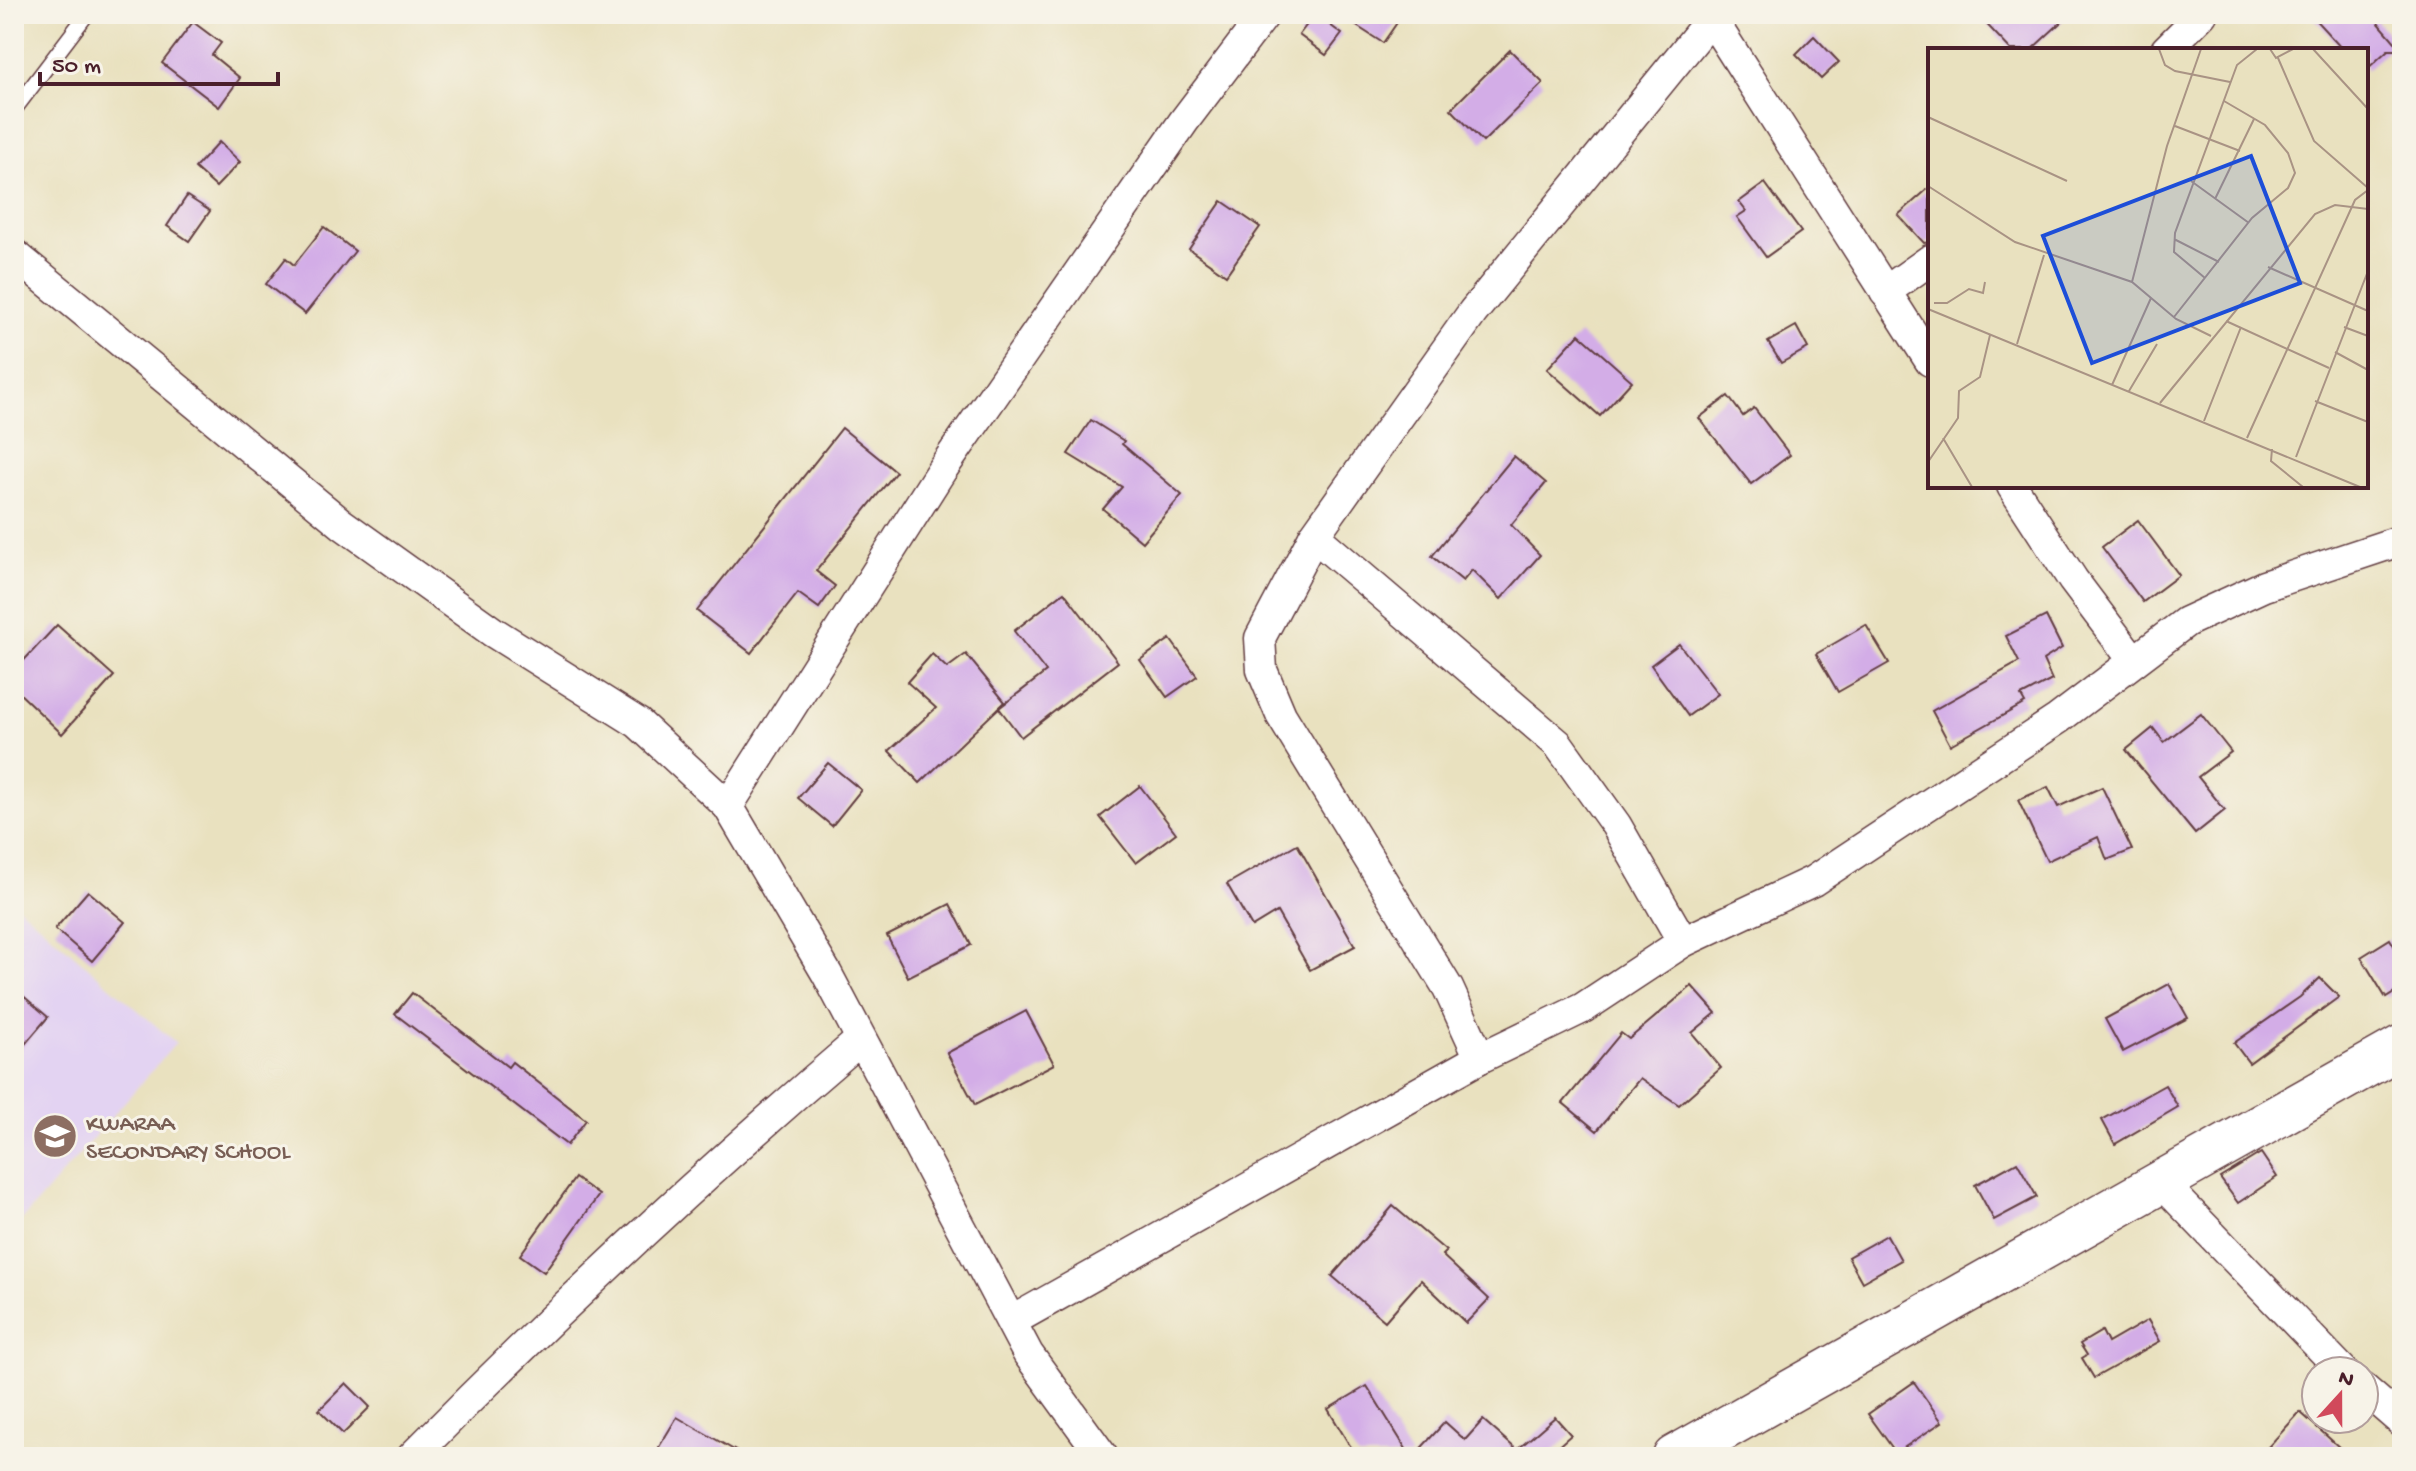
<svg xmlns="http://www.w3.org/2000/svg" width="2416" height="1471" viewBox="0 0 2416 1471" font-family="'Gochi Hand',sans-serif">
<rect width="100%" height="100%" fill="#f7f3e8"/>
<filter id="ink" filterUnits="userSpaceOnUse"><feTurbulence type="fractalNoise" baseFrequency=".0125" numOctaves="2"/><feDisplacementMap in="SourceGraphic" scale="16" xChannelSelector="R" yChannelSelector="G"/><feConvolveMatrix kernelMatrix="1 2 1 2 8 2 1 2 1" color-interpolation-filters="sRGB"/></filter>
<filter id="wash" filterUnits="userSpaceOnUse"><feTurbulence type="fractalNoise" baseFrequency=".006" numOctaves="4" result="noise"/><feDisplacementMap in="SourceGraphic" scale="32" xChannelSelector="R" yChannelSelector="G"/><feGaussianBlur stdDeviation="1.8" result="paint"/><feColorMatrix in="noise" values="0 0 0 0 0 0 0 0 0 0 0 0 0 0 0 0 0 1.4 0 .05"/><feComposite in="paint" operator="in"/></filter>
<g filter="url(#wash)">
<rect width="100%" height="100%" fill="#e9e1bf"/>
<path fill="#e3d3f2" d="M 14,903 L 176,1043 L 14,1229 Z"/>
<g id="blocks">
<g fill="#d3ade7">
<path d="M 1315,14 L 1342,34 L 1326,55 L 1299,35 Z"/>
<path d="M 1338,14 L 1403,14 L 1383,43 Z"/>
<path d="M 1977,14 L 2070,14 L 2031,50 L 2011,50 Z"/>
<path d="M 2310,14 L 2371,14 L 2402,50 L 2388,50 L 2366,70 L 2366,50 L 2343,50 Z"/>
<path d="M 193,22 L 221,43 L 212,55 L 240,78 L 219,107 L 162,63 Z"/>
<path d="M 1814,36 L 1839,62 L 1821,79 L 1796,54 Z"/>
<path d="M 1510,50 L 1543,83 L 1483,142 L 1451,109 Z"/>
<path d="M 219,142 L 240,162 L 216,187 L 195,168 Z"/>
<path d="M 1765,183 L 1801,232 L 1766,257 L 1737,217 L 1746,211 L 1739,202 Z"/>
<path d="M 1930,187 L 1930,242 L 1924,243 L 1898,215 Z"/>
<path d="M 187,196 L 210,211 L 189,241 L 167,226 Z"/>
<path d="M 1222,201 L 1260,227 L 1226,275 L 1189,249 Z"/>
<path d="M 324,227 L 355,251 L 305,314 L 266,284 L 286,258 L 294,265 Z"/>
<path d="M 1796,326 L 1808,348 L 1781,363 L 1768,342 Z"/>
<path d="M 1579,334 L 1632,381 L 1600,416 L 1547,369 Z"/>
<path d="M 1728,396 L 1743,416 L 1754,408 L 1790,455 L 1751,484 L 1699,418 Z"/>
<path d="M 1091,420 L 1124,441 L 1122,444 L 1182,495 L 1142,542 L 1103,509 L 1122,487 L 1068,454 Z"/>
<path d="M 842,428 L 896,472 L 816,571 L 835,586 L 819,608 L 798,593 L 751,653 L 697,611 Z"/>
<path d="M 1514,456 L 1546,483 L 1511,525 L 1540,555 L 1501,599 L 1472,570 L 1463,581 L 1432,556 Z"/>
<path d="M 2138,520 L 2179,575 L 2143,602 L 2102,547 Z"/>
<path d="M 1064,592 L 1118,662 L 1021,737 L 999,708 L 1046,672 L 1014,631 Z"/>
<path d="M 2046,616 L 2062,648 L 2043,660 L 2052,680 L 2021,696 L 2025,703 L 1950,745 L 1932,711 L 2019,662 L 2006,636 Z"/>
<path d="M 57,625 L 114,676 L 62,734 L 14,688 L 14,671 Z"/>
<path d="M 1866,625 L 1889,663 L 1838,692 L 1816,654 Z"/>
<path d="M 1170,639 L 1197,676 L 1167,697 L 1140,660 Z"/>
<path d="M 1679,644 L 1718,694 L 1688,716 L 1651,665 Z"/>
<path d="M 932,654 L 947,668 L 966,654 L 1005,702 L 920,783 L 889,751 L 936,708 L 907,682 Z"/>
<path d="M 2201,714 L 2231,752 L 2198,777 L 2225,810 L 2195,834 L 2126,750 L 2153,728 L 2164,742 Z"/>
<path d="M 828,763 L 861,790 L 832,826 L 798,798 Z"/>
<path d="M 1140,786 L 1176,833 L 1136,863 L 1100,817 Z"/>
<path d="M 2048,787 L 2058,807 L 2102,787 L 2132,850 L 2107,860 L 2098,837 L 2047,861 L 2018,800 Z"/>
<path d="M 1297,844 L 1355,946 L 1310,970 L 1277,912 L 1252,927 L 1227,884 Z"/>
<path d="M 88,891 L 125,922 L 92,961 L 55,929 Z"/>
<path d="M 950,904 L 971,945 L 908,977 L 887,936 Z"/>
<path d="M 2390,939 L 2402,959 L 2402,988 L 2386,998 L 2361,957 Z"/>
<path d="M 2320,978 L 2339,997 L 2249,1063 L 2234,1043 L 2300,997 Z"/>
<path d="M 2169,984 L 2188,1018 L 2123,1052 L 2105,1019 Z"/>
<path d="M 1692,986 L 1716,1013 L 1692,1033 L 1721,1068 L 1679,1105 L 1640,1078 L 1597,1131 L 1563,1103 L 1621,1033 L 1629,1039 Z"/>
<path d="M 14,988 L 48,1017 L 14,1057 Z"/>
<path d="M 412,993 L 508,1067 L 512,1062 L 586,1120 L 567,1145 L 395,1014 Z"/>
<path d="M 1026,1011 L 1054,1064 L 975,1105 L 947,1053 Z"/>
<path d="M 2165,1085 L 2178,1107 L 2115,1144 L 2102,1120 Z"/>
<path d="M 2261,1153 L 2277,1177 L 2238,1203 L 2220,1178 Z"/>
<path d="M 2017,1162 L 2037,1197 L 1994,1220 L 1975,1185 Z"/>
<path d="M 575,1178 L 599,1195 L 544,1272 L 520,1255 Z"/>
<path d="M 1393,1206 L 1446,1251 L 1442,1255 L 1489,1299 L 1466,1323 L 1421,1280 L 1385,1321 L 1332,1276 Z"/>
<path d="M 1887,1235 L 1901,1260 L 1862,1282 L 1848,1257 Z"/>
<path d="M 2148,1320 L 2160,1341 L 2094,1378 L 2082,1358 L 2087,1355 L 2080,1344 L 2102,1331 L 2108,1343 Z"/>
<path d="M 1914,1382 L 1942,1422 L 1896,1453 L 1868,1414 Z"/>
<path d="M 346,1383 L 370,1407 L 343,1434 L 319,1410 Z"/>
<path d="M 1367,1386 L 1411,1457 L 1358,1457 L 1347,1441 L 1328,1409 Z"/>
<path d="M 2300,1412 L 2350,1457 L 2259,1457 Z"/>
<path d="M 677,1417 L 746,1457 L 653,1457 Z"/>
<path d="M 1555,1417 L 1571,1435 L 1546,1457 L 1413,1457 L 1445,1422 L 1465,1440 L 1483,1420 L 1517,1450 Z"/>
</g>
</g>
</g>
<g filter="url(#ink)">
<use href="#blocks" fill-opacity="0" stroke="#623c41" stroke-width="2"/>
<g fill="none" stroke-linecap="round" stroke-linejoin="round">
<g stroke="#623c41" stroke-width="17">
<path id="lane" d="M 14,110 L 87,14"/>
</g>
<g stroke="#623c41" stroke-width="33">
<g id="street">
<path d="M 1711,18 L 1930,361"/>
<path d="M 2166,50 L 2202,14"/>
<path d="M 14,254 L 342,524 L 493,632 L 638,723 L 728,806 L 827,974 L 1028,1354 L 1103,1457"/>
<path d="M 1885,292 L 1930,260"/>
<path d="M 2012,486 L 2073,580 L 2134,661"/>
<path d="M 1314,536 L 1558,744 L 1616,825 L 1683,942"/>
<path d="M 728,806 L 941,471 L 1184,121 L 1265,14"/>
<path d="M 1480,1058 L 1448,988 L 1281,715 L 1262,670 L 1260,638 L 1314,536 L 1473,312 L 1715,14"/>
<path d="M 2160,1181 L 2343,1371"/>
<path d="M 1012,1321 L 1480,1058 L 1583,1008 L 1683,942 L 1813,881 L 2058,719 L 2186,622 L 2264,586 L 2402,540"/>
<path d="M 2364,1389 L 2402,1422"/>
<path d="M 412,1457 C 555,1312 704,1173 859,1041"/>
</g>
</g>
<g stroke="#623c41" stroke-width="45">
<path id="secondary" d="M 1674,1457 L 2402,1046"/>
</g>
<use href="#lane" stroke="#fff" stroke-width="14"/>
<use href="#street" stroke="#fff" stroke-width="30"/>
<use href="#secondary" stroke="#fff" stroke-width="42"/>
</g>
</g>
<defs>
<g id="school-disc" transform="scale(2.3)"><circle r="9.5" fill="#8d6e63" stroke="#f7f3e8"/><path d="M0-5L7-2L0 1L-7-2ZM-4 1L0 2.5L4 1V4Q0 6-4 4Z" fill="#fff"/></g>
</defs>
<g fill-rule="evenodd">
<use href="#school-disc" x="55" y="1136"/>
</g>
<g text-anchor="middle" stroke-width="6" stroke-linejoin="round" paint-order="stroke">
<g font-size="24" fill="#785e54" stroke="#f7f3e8" text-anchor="start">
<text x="86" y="1130">KWARAA<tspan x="86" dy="28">SECONDARY SCHOOL</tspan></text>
</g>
</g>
<g transform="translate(1928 48)">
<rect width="440" height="440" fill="#e9e1bf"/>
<path fill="none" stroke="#a99384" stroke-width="2" d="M 231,1 L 237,17 L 247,23 L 302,34M 342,1 L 348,10 L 365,1M 385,1 L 440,61M 350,10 L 386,93 L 440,140M 0,69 L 139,133M 247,78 L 312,103M 263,133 L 321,175M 0,138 L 87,194 L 204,234 L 248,271 L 283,288M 287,151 L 326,71M 246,191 L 291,214M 340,219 L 440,263M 277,230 L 246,204 L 247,185 L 309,17 L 329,1M 204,234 L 239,98 L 273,1M 6,255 L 19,255 L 41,241 L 55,245 L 57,234M 0,261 L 432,439M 246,269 L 324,170 L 360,140 L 367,125 L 360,105 L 337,77 L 296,53M 298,273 L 401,320M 416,279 L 440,288M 89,296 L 116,207M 407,304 L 440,322M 184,337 L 223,250M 201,343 L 229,296M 387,353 L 440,374M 232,355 L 387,166 L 407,157 L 440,161M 276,373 L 313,279M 15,390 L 44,439M 319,390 L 427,152 L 440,142M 344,401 L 343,413 L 375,439M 368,409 L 440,223M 0,414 L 30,370 L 31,343 L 52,329 L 62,287"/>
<path fill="#1d4ed8" fill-opacity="0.15" stroke="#1d4ed8" stroke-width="4" d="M 323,108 L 372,235 L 164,315 L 115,188 Z"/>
<rect width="440" height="440" fill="none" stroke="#4a1f2b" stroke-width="4"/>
</g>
<rect width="2416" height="1471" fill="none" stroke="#f7f3e8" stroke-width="48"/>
<g transform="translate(2340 1395) rotate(21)"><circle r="38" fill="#f7f3e8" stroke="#b29e9c" stroke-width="2"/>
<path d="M0-6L14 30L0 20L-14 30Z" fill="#d1495b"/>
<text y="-12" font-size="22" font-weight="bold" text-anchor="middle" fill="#4a1f2b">N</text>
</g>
<path d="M40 72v12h238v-12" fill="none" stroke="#4a1f2b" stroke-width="4"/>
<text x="52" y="72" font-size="24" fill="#4a1f2b" stroke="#f7f3e8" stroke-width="6" paint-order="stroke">50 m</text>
</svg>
